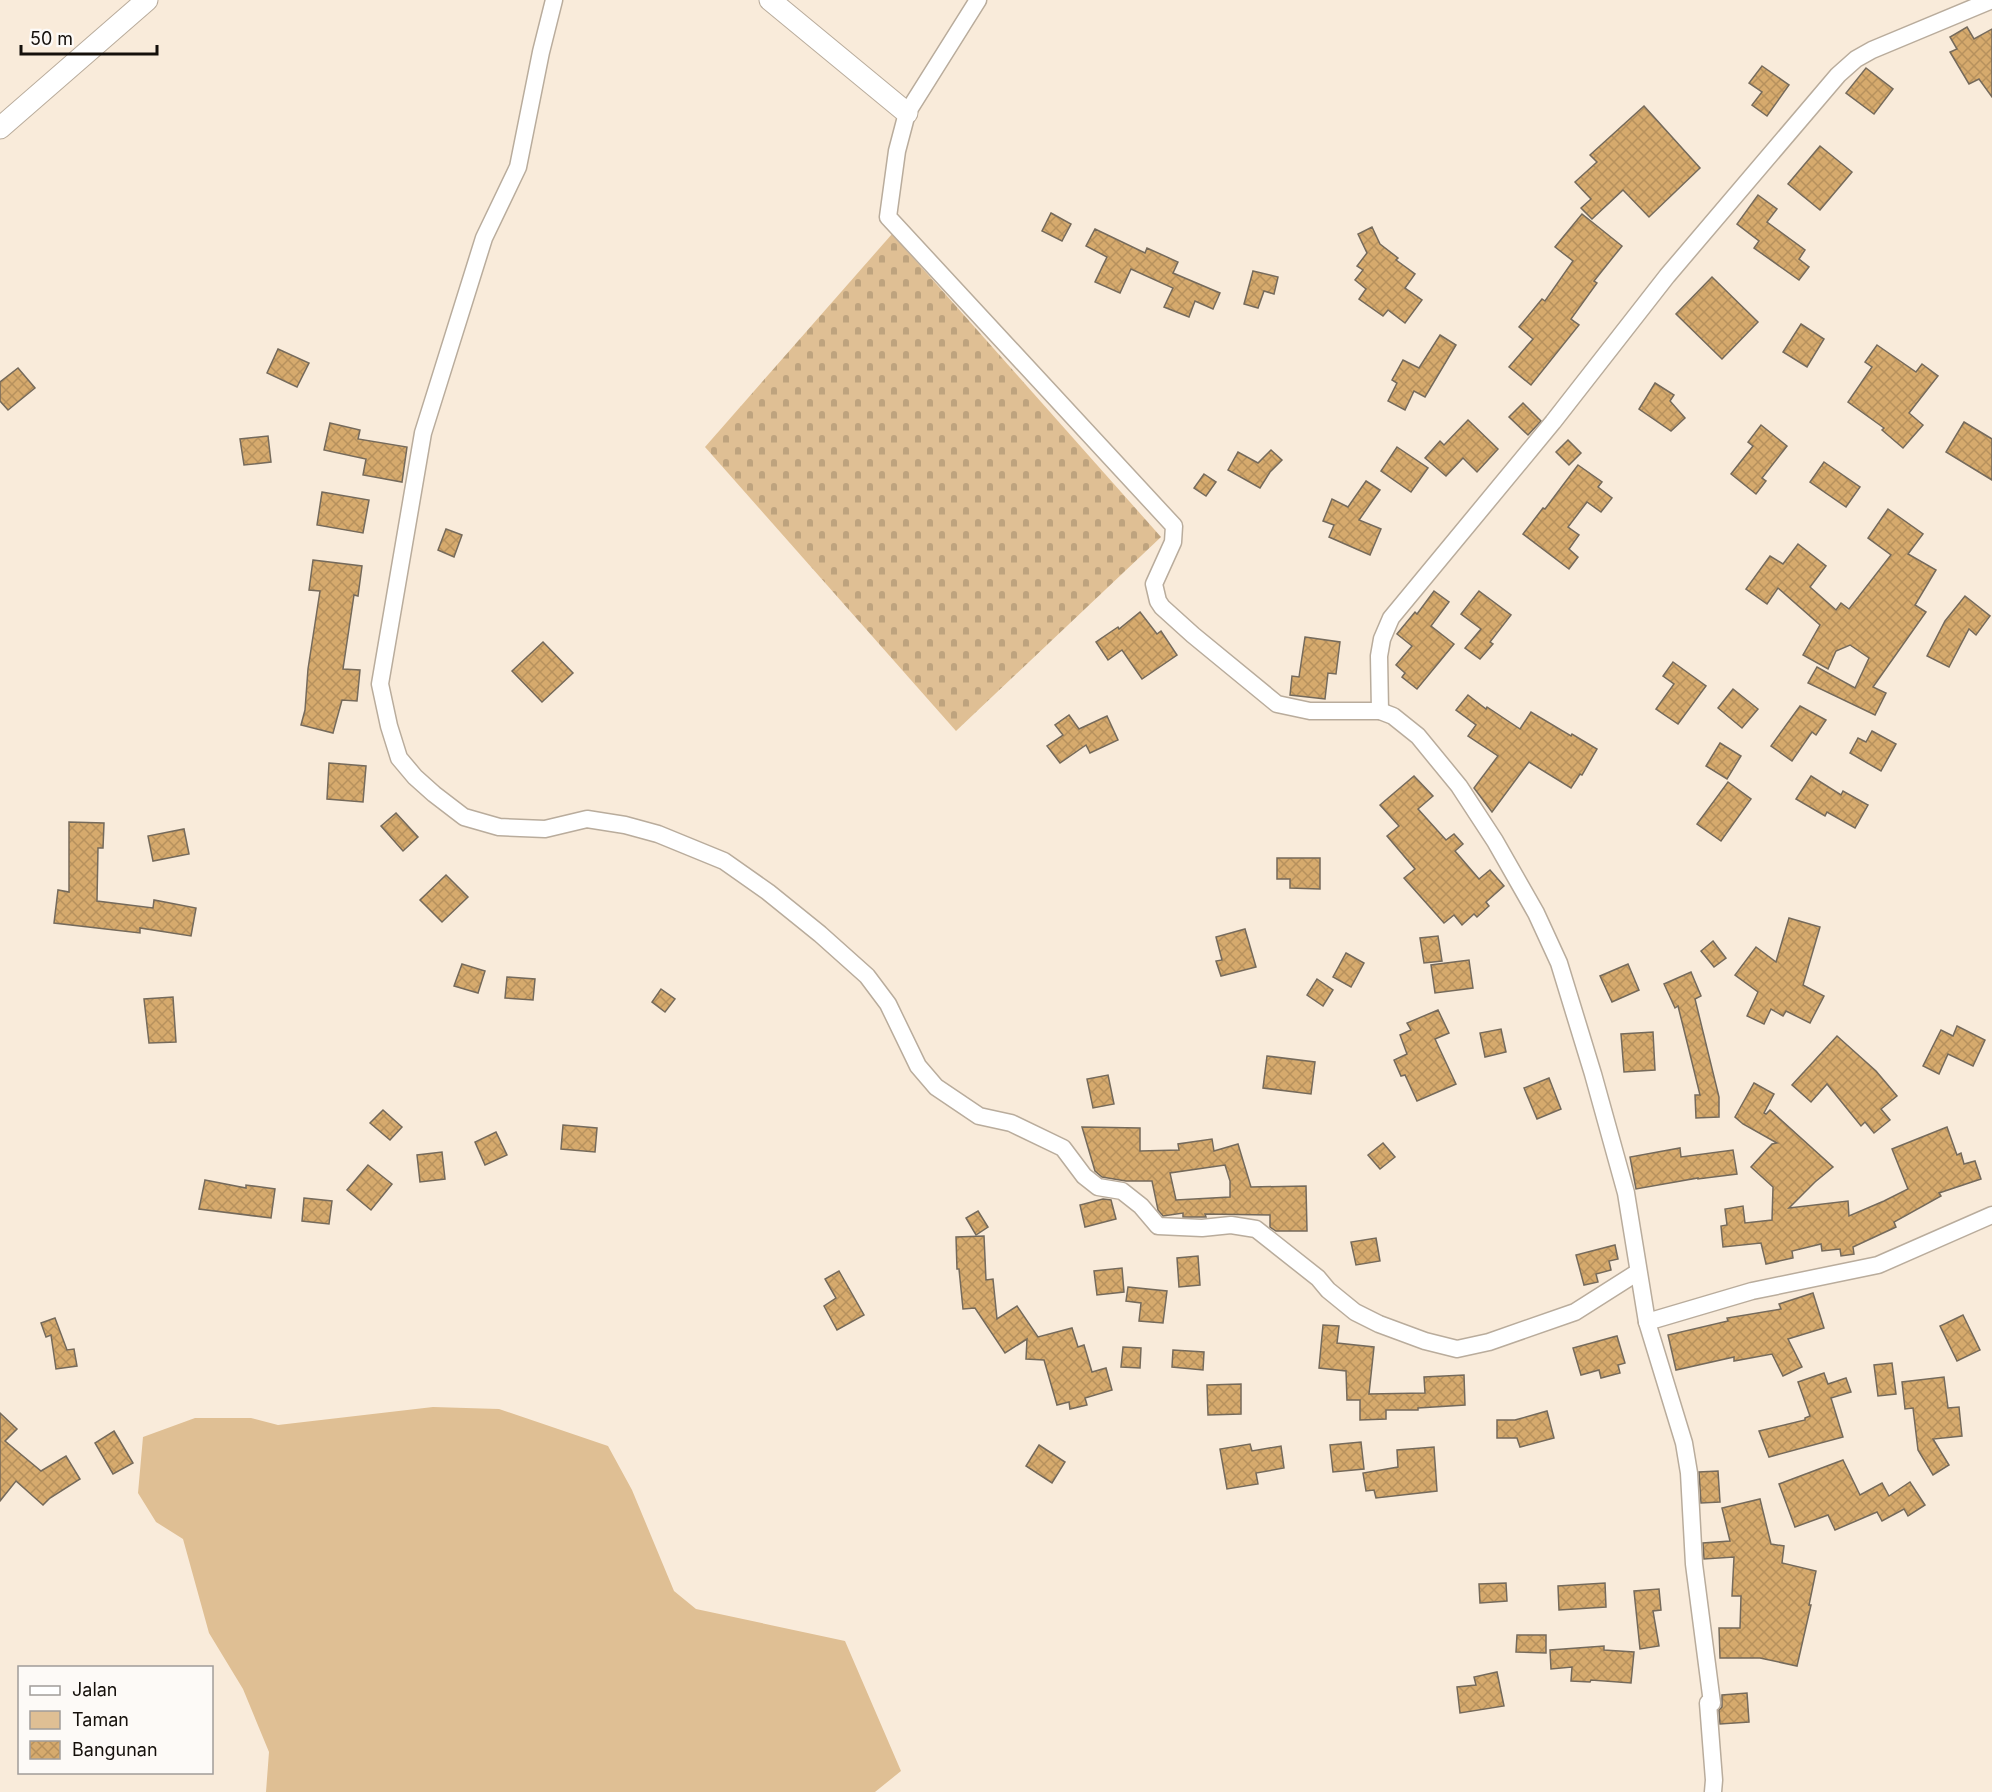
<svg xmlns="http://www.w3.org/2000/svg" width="1992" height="1792" viewBox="0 0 1992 1792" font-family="Inter,sans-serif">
<defs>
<pattern id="cemetery-stones" width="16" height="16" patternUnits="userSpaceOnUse" patternTransform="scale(1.5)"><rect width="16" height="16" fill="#dfbf94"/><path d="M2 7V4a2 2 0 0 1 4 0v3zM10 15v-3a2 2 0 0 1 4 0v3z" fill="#bea37e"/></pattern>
<pattern id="building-cross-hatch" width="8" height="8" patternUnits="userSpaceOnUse" patternTransform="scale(1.5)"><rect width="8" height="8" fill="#d6aa6d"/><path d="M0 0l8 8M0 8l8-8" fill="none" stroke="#b7915d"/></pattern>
</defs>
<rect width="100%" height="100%" fill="#f9ebda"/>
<path fill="#dfbf94" d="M 433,1407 L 499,1409 L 608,1446 L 632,1490 L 674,1591 L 696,1609 L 845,1641 L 901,1771 L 875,1792 L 266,1792 L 269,1752 L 243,1689 L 209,1633 L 183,1539 L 156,1522 L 138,1493 L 143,1437 L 195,1418 L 251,1418 L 278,1425 Z"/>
<path fill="url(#cemetery-stones)" d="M 892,234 L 1161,537 L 956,731 L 705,447 Z"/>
<g fill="url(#building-cross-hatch)" stroke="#756a5b" stroke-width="1.5" fill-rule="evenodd">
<path d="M 1967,27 L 1974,39 L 1992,29 L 1992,97 L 1979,79 L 1969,84 L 1950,52 L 1957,49 L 1950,37 Z"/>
<path d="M 1762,66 L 1789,85 L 1767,116 L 1752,105 L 1762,92 L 1749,83 Z"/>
<path d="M 1866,68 L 1893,89 L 1874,114 L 1846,93 Z"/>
<path d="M 1644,106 L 1700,168 L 1649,217 L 1623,190 L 1592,219 L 1581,208 L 1591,199 L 1575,182 L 1597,162 L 1590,155 Z"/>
<path d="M 1820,146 L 1852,172 L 1820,210 L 1788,184 Z"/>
<path d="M 1758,195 L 1777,209 L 1767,222 L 1805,250 L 1799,259 L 1809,267 L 1799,280 L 1754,248 L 1759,241 L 1737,224 Z"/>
<path d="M 1051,213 L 1071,224 L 1062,241 L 1042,231 Z"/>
<path d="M 1582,214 L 1622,246 L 1594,281 L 1597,283 L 1571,319 L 1579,325 L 1531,385 L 1509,367 L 1533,339 L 1519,327 L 1542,299 L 1545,301 L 1573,261 L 1555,247 Z"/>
<path d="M 1372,227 L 1380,244 L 1398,258 L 1396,260 L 1415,274 L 1405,288 L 1422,300 L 1405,323 L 1388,310 L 1383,316 L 1359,299 L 1366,289 L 1355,280 L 1363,270 L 1357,266 L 1367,253 L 1358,234 Z"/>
<path d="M 1095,229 L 1145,253 L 1147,248 L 1178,262 L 1173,273 L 1220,293 L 1213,309 L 1195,301 L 1189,317 L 1164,307 L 1173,288 L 1131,269 L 1120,293 L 1095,282 L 1107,257 L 1086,246 Z"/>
<path d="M 1253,271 L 1278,277 L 1274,294 L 1264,291 L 1258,308 L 1244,304 Z"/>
<path d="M 1712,277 L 1758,322 L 1722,359 L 1676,314 Z"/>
<path d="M 1801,324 L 1824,339 L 1807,367 L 1783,352 Z"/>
<path d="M 1440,335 L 1456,345 L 1425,397 L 1414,391 L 1405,410 L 1388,401 L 1397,383 L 1392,380 L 1403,360 L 1419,368 Z"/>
<path d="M 1877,345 L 1916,372 L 1922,364 L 1938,376 L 1909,413 L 1923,425 L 1903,448 L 1882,430 L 1884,428 L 1848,402 L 1872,367 L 1865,362 Z"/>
<path d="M 278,349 L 309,363 L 297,387 L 267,373 Z"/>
<path d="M 18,368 L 35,388 L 8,410 L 0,401 L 0,382 Z"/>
<path d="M 1655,383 L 1674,395 L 1670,401 L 1685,418 L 1671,431 L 1639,409 Z"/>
<path d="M 1523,403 L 1541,421 L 1528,435 L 1509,417 Z"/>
<path d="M 1468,420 L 1498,449 L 1477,472 L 1463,458 L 1446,476 L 1425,458 L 1440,441 L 1444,445 Z"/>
<path d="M 1964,422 L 1992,439 L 1992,480 L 1946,452 Z"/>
<path d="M 330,423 L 360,430 L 358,439 L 407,447 L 402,482 L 363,475 L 366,459 L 324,450 Z"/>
<path d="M 1761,425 L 1787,446 L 1762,478 L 1766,481 L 1756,494 L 1731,474 L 1753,446 L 1748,442 Z"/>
<path d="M 268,436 L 271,462 L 244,465 L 240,439 Z"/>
<path d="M 1568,440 L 1581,453 L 1569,465 L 1556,452 Z"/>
<path d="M 1397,447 L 1428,468 L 1411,492 L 1381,471 Z"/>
<path d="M 1271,450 L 1282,460 L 1270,472 L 1260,488 L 1228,470 L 1238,452 L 1258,463 Z"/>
<path d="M 1824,462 L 1860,487 L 1846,507 L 1810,482 Z"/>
<path d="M 1578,465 L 1602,482 L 1598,487 L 1612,498 L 1601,512 L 1587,502 L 1568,527 L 1579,535 L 1569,549 L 1578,557 L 1569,569 L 1523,534 L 1543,508 L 1545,509 Z"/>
<path d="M 1204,474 L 1216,482 L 1206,496 L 1194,488 Z"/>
<path d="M 1366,481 L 1380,490 L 1359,520 L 1381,529 L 1370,555 L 1329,537 L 1334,525 L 1323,521 L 1332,499 L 1348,507 Z"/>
<path d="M 322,492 L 369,500 L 363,533 L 317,525 Z"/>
<path d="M 1888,509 L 1923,534 L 1908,554 L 1936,570 L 1915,605 L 1926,612 L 1873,687 L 1886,693 L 1875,715 L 1808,683 L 1817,667 L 1855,688 L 1869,658 L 1850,645 L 1836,651 L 1828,669 L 1803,655 L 1820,625 L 1778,588 L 1767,604 L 1746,589 L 1770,556 L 1783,564 L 1798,544 L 1826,566 L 1810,587 L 1836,610 L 1841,603 L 1849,609 L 1891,555 L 1868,538 Z"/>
<path d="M 446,529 L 462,535 L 454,557 L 438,550 Z"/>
<path d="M 313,560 L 362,566 L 358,596 L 354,595 L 343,669 L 360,670 L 357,701 L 342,700 L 333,733 L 301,725 L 305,710 L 308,669 L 320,591 L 309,590 Z"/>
<path d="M 1434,591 L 1449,602 L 1431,626 L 1454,644 L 1417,689 L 1402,677 L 1405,673 L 1396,665 L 1412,646 L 1397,634 L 1415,612 L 1417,614 Z"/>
<path d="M 1479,591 L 1511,615 L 1490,642 L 1493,644 L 1480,659 L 1465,648 L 1481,629 L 1461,614 Z"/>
<path d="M 1965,596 L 1990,616 L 1976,635 L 1969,629 L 1949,667 L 1927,656 L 1945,621 Z"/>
<path d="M 1140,612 L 1157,634 L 1161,631 L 1177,655 L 1142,679 L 1122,650 L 1108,660 L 1096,642 L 1118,627 L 1119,629 Z"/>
<path d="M 1305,637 L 1340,642 L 1336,674 L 1328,673 L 1325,699 L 1290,695 L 1292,676 L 1299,677 Z"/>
<path d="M 543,642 L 573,673 L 542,702 L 512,671 Z"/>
<path d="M 1673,662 L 1706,686 L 1678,724 L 1656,709 L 1674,684 L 1663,676 Z"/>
<path d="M 1733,689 L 1758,709 L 1742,728 L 1718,708 Z"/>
<path d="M 1468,695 L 1486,709 L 1487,707 L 1520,729 L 1531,712 L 1571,736 L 1572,734 L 1597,749 L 1582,775 L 1580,774 L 1571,788 L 1529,762 L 1492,812 L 1474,788 L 1498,756 L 1468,736 L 1476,725 L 1456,710 Z"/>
<path d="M 1800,706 L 1826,720 L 1816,735 L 1812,732 L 1792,761 L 1771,746 Z"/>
<path d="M 1069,715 L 1079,729 L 1107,716 L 1118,740 L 1090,753 L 1086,745 L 1060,763 L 1047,746 L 1063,735 L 1055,725 Z"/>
<path d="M 1872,731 L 1896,744 L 1881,771 L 1850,753 L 1858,738 L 1866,742 Z"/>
<path d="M 1720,743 L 1741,756 L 1727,779 L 1706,766 Z"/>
<path d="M 329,763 L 366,766 L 363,802 L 327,799 Z"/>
<path d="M 1414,776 L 1433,796 L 1418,809 L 1446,840 L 1454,834 L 1463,844 L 1455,851 L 1479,879 L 1490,870 L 1504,886 L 1486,902 L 1489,906 L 1477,917 L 1474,914 L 1462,925 L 1454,915 L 1444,923 L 1404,878 L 1415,869 L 1387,836 L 1399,826 L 1380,805 Z"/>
<path d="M 1811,776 L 1841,795 L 1843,791 L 1868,805 L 1855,828 L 1827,812 L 1825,816 L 1796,799 Z"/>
<path d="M 1728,782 L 1751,799 L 1721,841 L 1697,824 Z"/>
<path d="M 396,813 L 418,837 L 403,851 L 381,826 Z"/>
<path d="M 69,822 L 104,823 L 103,848 L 98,848 L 97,901 L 153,908 L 154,900 L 196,908 L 191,936 L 140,928 L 140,933 L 54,923 L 58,890 L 69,892 Z"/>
<path d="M 184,829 L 189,854 L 153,861 L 148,836 Z"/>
<path d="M 1277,858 L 1320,858 L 1320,889 L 1290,888 L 1290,879 L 1277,879 Z"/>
<path d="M 446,875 L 468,897 L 442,922 L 420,900 Z"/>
<path d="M 1789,918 L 1820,927 L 1803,985 L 1824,996 L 1810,1023 L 1786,1011 L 1783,1016 L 1771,1009 L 1764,1024 L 1747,1016 L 1758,992 L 1735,975 L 1756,947 L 1776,962 Z"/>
<path d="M 1245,929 L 1256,967 L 1221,976 L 1216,961 L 1222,960 L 1216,937 Z"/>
<path d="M 1438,936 L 1442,961 L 1424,963 L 1420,938 Z"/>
<path d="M 1713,941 L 1726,958 L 1714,967 L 1701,951 Z"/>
<path d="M 1346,953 L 1364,963 L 1351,987 L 1333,977 Z"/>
<path d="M 1469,960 L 1473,988 L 1435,993 L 1431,965 Z"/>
<path d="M 462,964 L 485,971 L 478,993 L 454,986 Z"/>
<path d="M 1628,964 L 1639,990 L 1612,1002 L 1600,976 Z"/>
<path d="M 1691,972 L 1701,996 L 1695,999 L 1719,1097 L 1719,1117 L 1696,1118 L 1695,1095 L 1700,1095 L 1688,1046 L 1678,1006 L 1675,1008 L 1664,984 Z"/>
<path d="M 507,977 L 535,979 L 533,1000 L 505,998 Z"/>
<path d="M 1317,979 L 1333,990 L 1323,1006 L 1307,995 Z"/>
<path d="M 661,989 L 675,999 L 665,1012 L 652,1002 Z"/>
<path d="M 173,997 L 176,1042 L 149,1043 L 144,999 Z"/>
<path d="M 1438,1010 L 1449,1033 L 1435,1039 L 1456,1084 L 1417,1101 L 1405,1075 L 1401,1076 L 1394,1060 L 1407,1054 L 1400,1035 L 1411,1030 L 1407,1023 Z"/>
<path d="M 1957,1026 L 1985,1040 L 1973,1066 L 1948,1054 L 1939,1074 L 1923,1066 L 1941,1030 L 1953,1036 Z"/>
<path d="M 1501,1029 L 1506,1052 L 1485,1057 L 1480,1033 Z"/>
<path d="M 1653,1032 L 1655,1070 L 1624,1072 L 1621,1034 Z"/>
<path d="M 1837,1036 L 1876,1071 L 1897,1096 L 1881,1109 L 1890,1120 L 1874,1133 L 1865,1122 L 1861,1126 L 1827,1084 L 1811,1102 L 1792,1085 Z"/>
<path d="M 1267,1056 L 1315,1062 L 1311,1094 L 1263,1088 Z"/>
<path d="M 1108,1075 L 1114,1104 L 1093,1108 L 1087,1079 Z"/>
<path d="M 1549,1078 L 1561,1109 L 1537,1119 L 1524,1088 Z"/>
<path d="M 1754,1083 L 1774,1094 L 1764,1113 L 1766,1114 L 1770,1110 L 1833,1167 L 1815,1182 L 1789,1208 L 1848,1201 L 1849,1216 L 1884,1201 L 1908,1189 L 1892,1149 L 1947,1127 L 1957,1155 L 1961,1153 L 1964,1164 L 1975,1161 L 1981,1179 L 1939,1193 L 1941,1196 L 1894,1222 L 1896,1227 L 1853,1247 L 1854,1254 L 1841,1256 L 1840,1249 L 1822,1251 L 1821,1244 L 1792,1251 L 1793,1258 L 1766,1264 L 1761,1243 L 1723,1247 L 1721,1226 L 1727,1225 L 1725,1209 L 1743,1206 L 1745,1223 L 1772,1220 L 1773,1187 L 1751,1167 L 1772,1144 L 1777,1143 L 1743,1124 L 1735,1117 Z"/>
<path d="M 383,1110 L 402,1127 L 390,1140 L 370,1123 Z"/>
<path d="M 563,1125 L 597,1128 L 595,1152 L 561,1149 Z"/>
<path d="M 1082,1127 L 1140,1128 L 1140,1151 L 1179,1150 L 1178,1144 L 1212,1139 L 1214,1151 L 1238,1144 L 1251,1187 L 1306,1186 L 1307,1231 L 1276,1231 L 1270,1227 L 1270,1215 L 1205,1214 L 1206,1217 L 1183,1217 L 1183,1213 L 1163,1216 L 1158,1210 L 1152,1181 L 1126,1181 L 1102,1177 L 1095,1171 ZM 1225,1165 L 1230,1181 L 1230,1197 L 1176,1200 L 1170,1173 Z"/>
<path d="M 496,1132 L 507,1155 L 485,1165 L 475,1142 Z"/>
<path d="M 1383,1143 L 1395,1157 L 1380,1169 L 1368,1155 Z"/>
<path d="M 1680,1148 L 1681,1157 L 1733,1150 L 1737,1174 L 1698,1179 L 1698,1178 L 1636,1189 L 1630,1157 Z"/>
<path d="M 442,1152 L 445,1179 L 420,1182 L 417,1155 Z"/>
<path d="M 368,1165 L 392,1184 L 371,1210 L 347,1190 Z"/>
<path d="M 205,1180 L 246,1188 L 246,1185 L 275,1189 L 271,1218 L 199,1209 Z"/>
<path d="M 304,1198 L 332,1201 L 329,1224 L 302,1221 Z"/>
<path d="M 1103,1199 L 1111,1200 L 1116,1219 L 1085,1227 L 1080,1205 Z"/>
<path d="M 978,1211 L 988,1227 L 976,1235 L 966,1218 Z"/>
<path d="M 984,1236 L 986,1280 L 993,1279 L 997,1319 L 1017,1306 L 1038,1337 L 1072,1328 L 1078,1347 L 1084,1345 L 1092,1372 L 1106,1368 L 1112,1390 L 1085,1398 L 1087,1405 L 1070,1409 L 1069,1402 L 1057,1405 L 1044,1360 L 1026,1359 L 1027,1339 L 1005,1353 L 975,1308 L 963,1309 L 959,1269 L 957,1269 L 956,1237 Z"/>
<path d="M 1376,1238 L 1380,1261 L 1356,1265 L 1351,1242 Z"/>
<path d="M 1615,1245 L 1618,1259 L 1609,1261 L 1611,1270 L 1596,1274 L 1598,1282 L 1584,1285 L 1576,1255 Z"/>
<path d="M 1198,1256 L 1200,1285 L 1179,1287 L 1177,1258 Z"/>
<path d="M 1122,1268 L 1124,1292 L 1097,1295 L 1094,1271 Z"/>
<path d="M 839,1271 L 864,1315 L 837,1330 L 824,1306 L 836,1298 L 825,1279 Z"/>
<path d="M 1128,1287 L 1167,1291 L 1163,1323 L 1139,1321 L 1141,1303 L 1126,1301 Z"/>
<path d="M 1813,1293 L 1824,1328 L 1788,1339 L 1802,1367 L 1783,1376 L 1772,1354 L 1734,1361 L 1734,1357 L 1676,1370 L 1668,1335 L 1728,1321 L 1727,1318 L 1781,1309 L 1779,1304 Z"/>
<path d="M 1963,1315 L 1980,1350 L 1957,1361 L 1940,1326 Z"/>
<path d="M 55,1318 L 67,1350 L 74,1349 L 77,1366 L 56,1369 L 51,1335 L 46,1337 L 41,1323 Z"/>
<path d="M 1323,1325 L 1339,1326 L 1337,1343 L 1374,1347 L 1369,1394 L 1425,1393 L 1424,1377 L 1464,1375 L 1465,1405 L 1418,1408 L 1418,1410 L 1386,1410 L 1386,1419 L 1360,1420 L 1360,1400 L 1347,1400 L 1346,1371 L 1319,1368 Z"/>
<path d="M 1617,1336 L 1625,1363 L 1618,1365 L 1620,1373 L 1601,1378 L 1599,1370 L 1581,1375 L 1573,1348 Z"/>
<path d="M 1123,1347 L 1141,1348 L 1140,1368 L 1121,1367 Z"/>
<path d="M 1173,1350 L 1204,1352 L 1203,1370 L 1172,1367 Z"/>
<path d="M 1892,1363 L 1896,1394 L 1878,1396 L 1874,1365 Z"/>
<path d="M 1824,1373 L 1828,1384 L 1846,1378 L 1851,1392 L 1831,1398 L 1843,1437 L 1769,1457 L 1759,1431 L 1805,1420 L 1805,1418 L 1810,1416 L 1798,1382 Z"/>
<path d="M 1944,1377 L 1948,1408 L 1959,1407 L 1962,1436 L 1933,1439 L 1949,1465 L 1933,1475 L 1918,1450 L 1913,1408 L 1905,1409 L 1902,1382 Z"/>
<path d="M 1241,1384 L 1241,1414 L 1208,1415 L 1207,1385 Z"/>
<path d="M 1547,1411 L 1554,1438 L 1520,1447 L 1517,1438 L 1497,1438 L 1497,1420 L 1515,1420 Z"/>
<path d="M 0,1413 L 17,1429 L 5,1441 L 41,1471 L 66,1456 L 80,1479 L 50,1498 L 43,1505 L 16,1481 L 0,1501 Z"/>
<path d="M 114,1431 L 133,1463 L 113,1474 L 95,1443 Z"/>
<path d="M 1361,1442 L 1364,1469 L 1333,1472 L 1330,1445 Z"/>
<path d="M 1250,1444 L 1252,1451 L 1281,1446 L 1284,1468 L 1256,1473 L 1258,1484 L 1227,1489 L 1220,1449 Z"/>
<path d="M 1039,1445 L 1065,1462 L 1052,1483 L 1026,1466 Z"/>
<path d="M 1434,1447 L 1437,1491 L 1376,1498 L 1374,1490 L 1366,1491 L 1363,1473 L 1398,1467 L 1397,1450 Z"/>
<path d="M 1843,1460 L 1860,1495 L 1882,1483 L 1889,1496 L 1910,1482 L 1925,1505 L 1908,1516 L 1904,1509 L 1882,1521 L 1877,1512 L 1835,1530 L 1828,1515 L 1795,1527 L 1779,1484 Z"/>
<path d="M 1718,1471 L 1720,1502 L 1701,1503 L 1699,1472 Z"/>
<path d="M 1760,1499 L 1771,1544 L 1784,1546 L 1782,1563 L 1816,1571 L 1809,1605 L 1811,1605 L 1797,1666 L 1760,1658 L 1720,1658 L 1719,1628 L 1740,1628 L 1741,1596 L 1732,1596 L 1734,1557 L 1704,1559 L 1703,1543 L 1730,1541 L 1722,1508 Z"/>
<path d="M 1506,1583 L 1507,1601 L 1480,1603 L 1479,1584 Z"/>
<path d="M 1605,1583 L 1606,1607 L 1559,1610 L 1558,1586 Z"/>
<path d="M 1659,1589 L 1661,1610 L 1653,1611 L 1659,1646 L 1640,1649 L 1634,1591 Z"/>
<path d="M 1517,1635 L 1546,1635 L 1546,1653 L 1516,1652 Z"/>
<path d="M 1604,1646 L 1604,1650 L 1634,1652 L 1631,1683 L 1591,1680 L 1590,1682 L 1571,1681 L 1572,1667 L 1551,1669 L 1550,1650 Z"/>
<path d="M 1497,1672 L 1504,1706 L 1460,1713 L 1457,1687 L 1476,1685 L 1474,1677 Z"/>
<path d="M 1747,1693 L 1749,1722 L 1720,1724 L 1719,1710 L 1722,1707 L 1722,1695 Z"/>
</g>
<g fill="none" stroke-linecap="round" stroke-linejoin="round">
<g stroke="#b9ac9c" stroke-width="19">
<g id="minor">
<path d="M 554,0 L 541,52 L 518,167 L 484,238 L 423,433 L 380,684 L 389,726 L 399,758 L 415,777 L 434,794 L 464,817 L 499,827 L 545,829 L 587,819 L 625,825 L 658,834 L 724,861 L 768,892 L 820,934 L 867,976 L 888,1004 L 918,1066 L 936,1087 L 979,1116 L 1011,1123 L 1063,1148 L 1084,1176 L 1098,1187 L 1122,1191 L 1141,1206 L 1158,1226 L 1202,1228 L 1231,1225 L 1256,1229 L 1318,1278 L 1328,1290 L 1355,1312 L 1379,1324 L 1425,1341 L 1457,1349 L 1489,1342 L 1575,1312 L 1638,1272"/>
<path d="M 978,0 L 907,113 L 897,151 L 888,217 L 1174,526 L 1173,542 L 1154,584 L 1158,601 L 1162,607 L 1193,635 L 1277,704 L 1310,711 L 1380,711 L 1379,656 L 1382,639 L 1391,618 L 1553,422 L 1667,276 L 1838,75 L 1856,59 L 1872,50 L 1992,0"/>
<path d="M 1380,711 L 1393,716 L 1418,736 L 1459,786 L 1495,841 L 1536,913 L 1559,963 L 1593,1074 L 1626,1193 L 1647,1322 L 1684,1443 L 1689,1473 L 1694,1564 L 1712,1703 L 1708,1703 L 1714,1780 L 1713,1792"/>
<path d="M 1647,1322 L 1752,1291 L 1878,1265 L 1992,1215"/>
</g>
</g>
<g stroke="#b9ac9c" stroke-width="23">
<g id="tertiary">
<path d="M 770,0 L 907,113"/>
<path d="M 0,128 L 147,0"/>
</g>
</g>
<use href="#minor" stroke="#fff" stroke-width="16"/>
<use href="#tertiary" stroke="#fff" stroke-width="21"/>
</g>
<rect x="18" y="1666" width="195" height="108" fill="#fdfaf7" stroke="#a09c99" stroke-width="1.5"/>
<rect x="30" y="1686" width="30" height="9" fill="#ffffff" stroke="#a09c99" stroke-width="1.5"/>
<text x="72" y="1696" font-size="18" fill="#15100b">Jalan</text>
<rect x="30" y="1711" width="30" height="18" fill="#dfbf94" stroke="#a09c99" stroke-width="1.5"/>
<text x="72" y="1726" font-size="18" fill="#15100b">Taman</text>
<rect x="30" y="1741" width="30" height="18" fill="url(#building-cross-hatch)" stroke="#a09c99" stroke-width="1.5"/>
<text x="72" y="1756" font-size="18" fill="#15100b">Bangunan</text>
<path d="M21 45v9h136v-9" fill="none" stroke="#15100b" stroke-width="3"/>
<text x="30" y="45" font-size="18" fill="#15100b" stroke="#fdfaf7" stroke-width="4.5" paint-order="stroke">50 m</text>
</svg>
